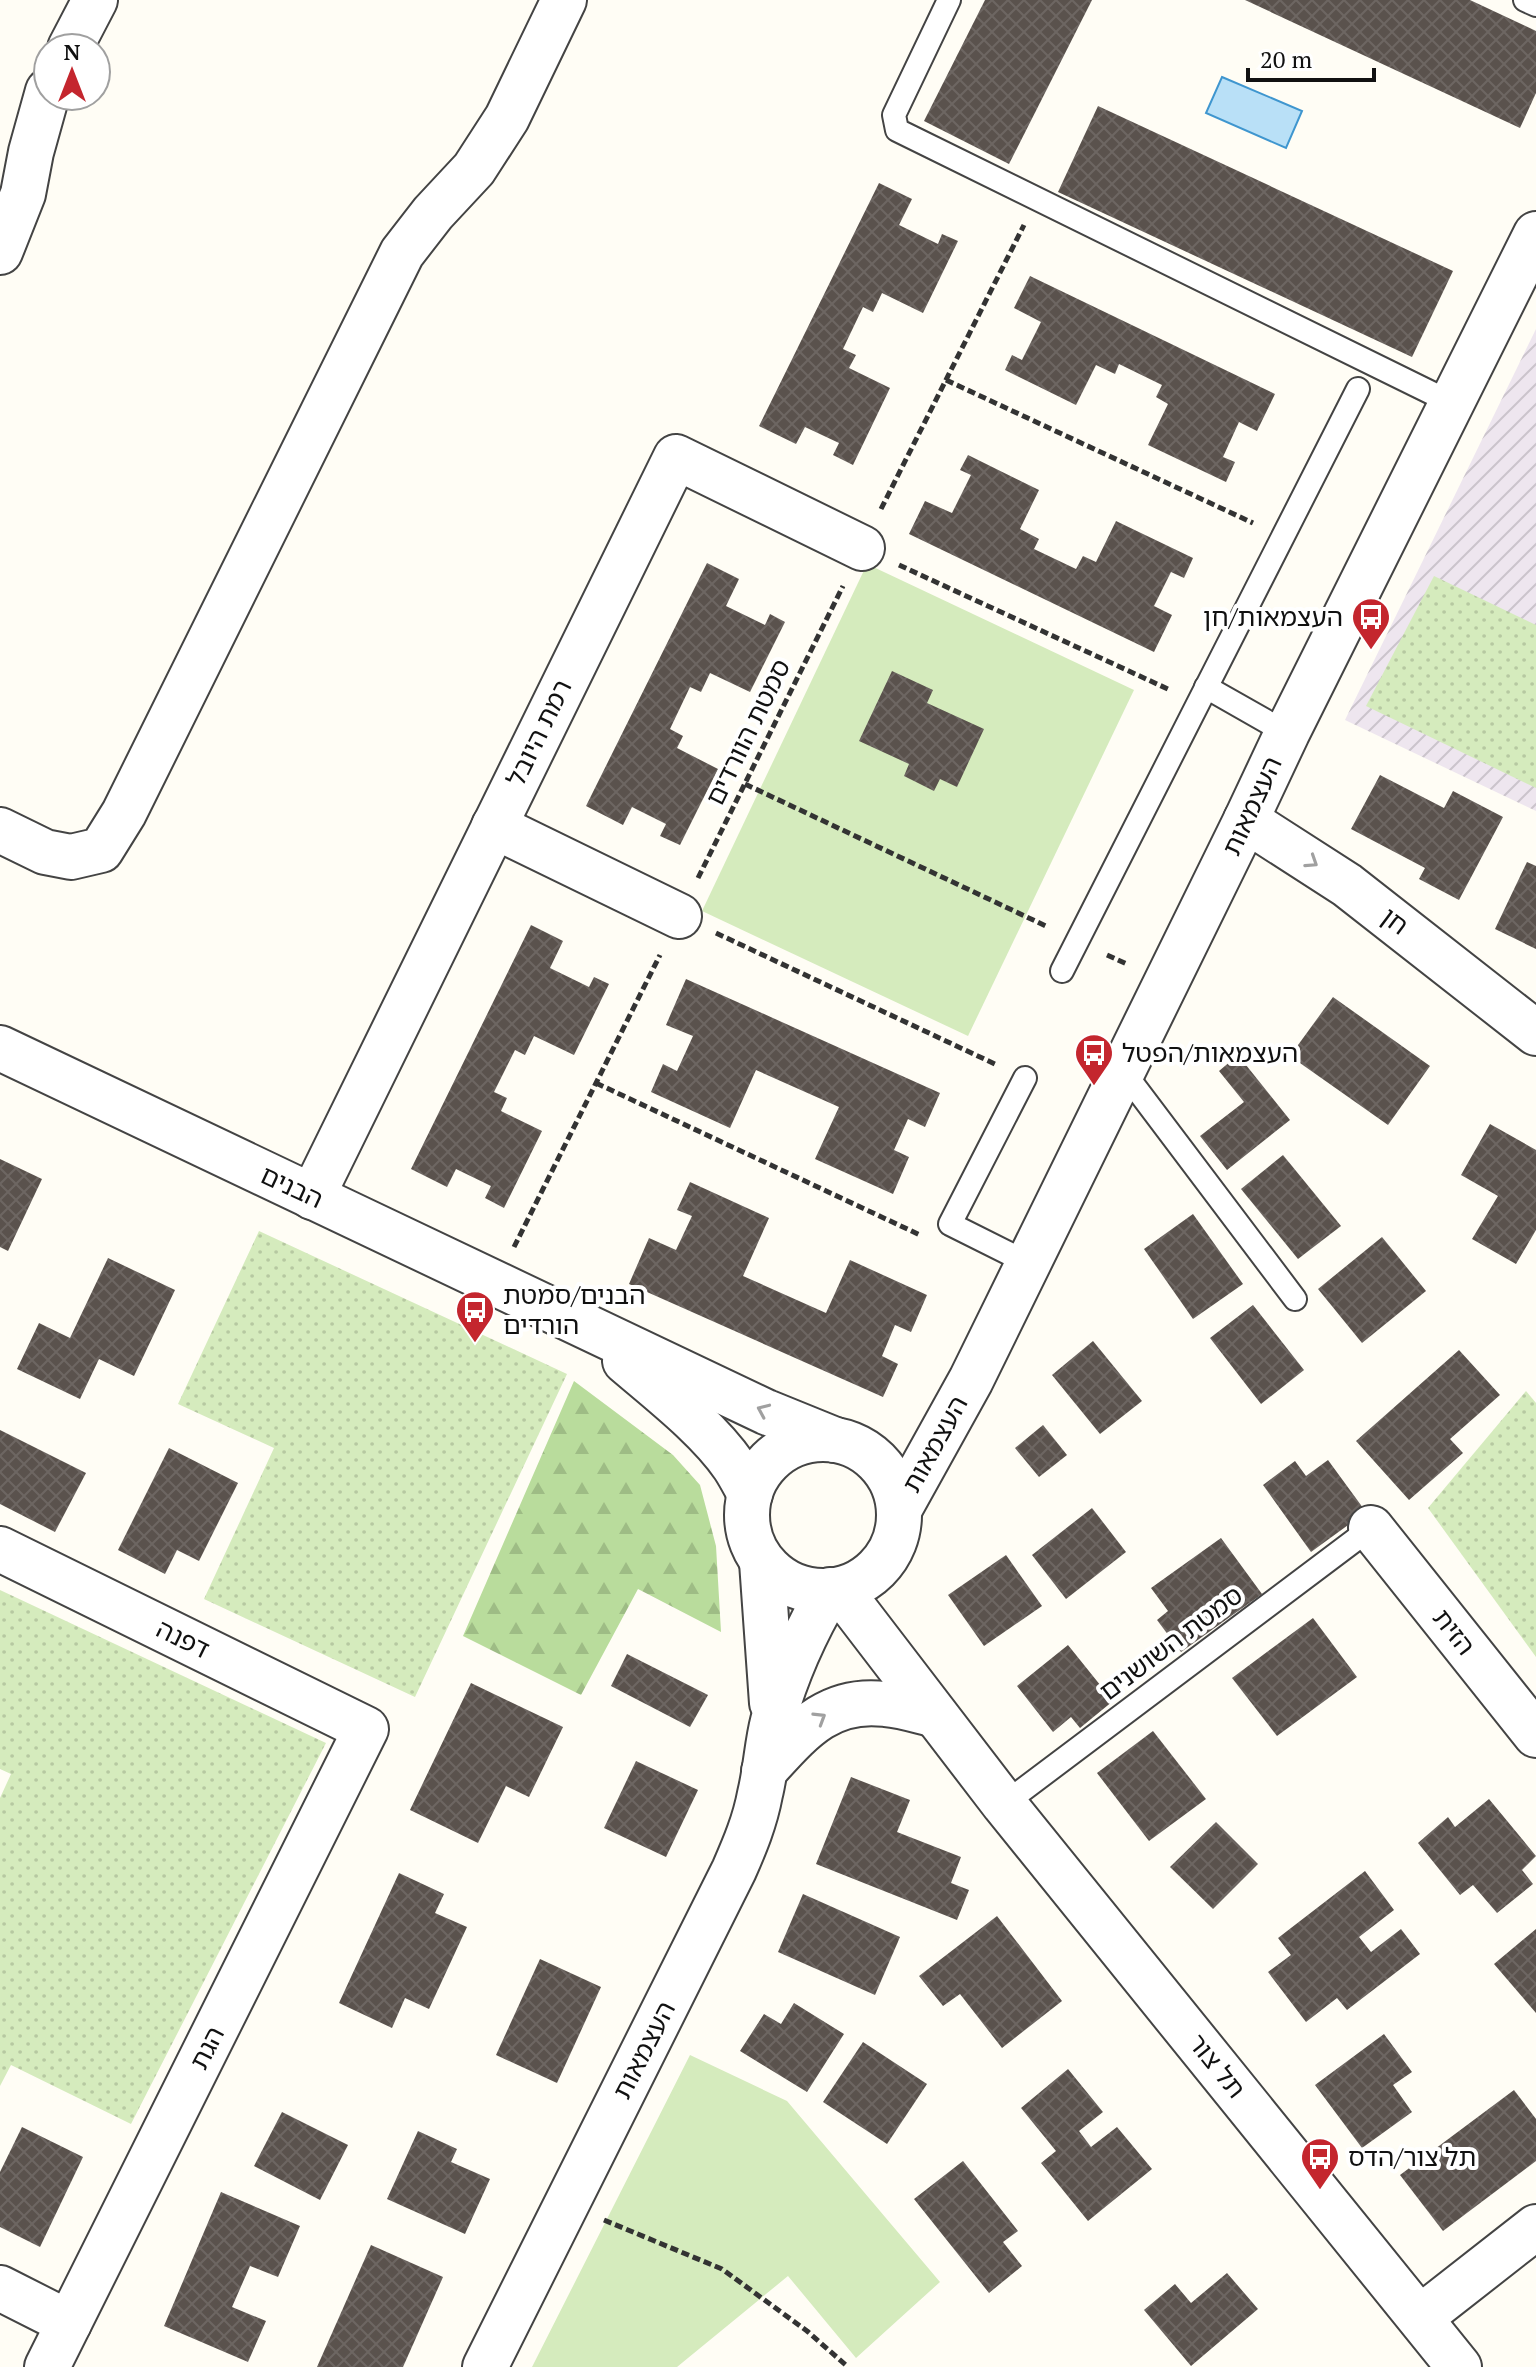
<svg xmlns="http://www.w3.org/2000/svg" width="1536" height="2367" viewBox="0 0 1536 2367" font-family="'PT Serif','Noto Sans Hebrew',serif">
<defs>
<pattern id="industrial-furrows" width="10" height="10" patternUnits="userSpaceOnUse" patternTransform="scale(2)"><rect width="10" height="10" fill="#eee6ef"/><path d="M-1 1l2-2M0 10L10 0M9 11l2-2" fill="none" stroke="#cbc4cc"/></pattern>
<pattern id="grass-dots" width="8" height="8" patternUnits="userSpaceOnUse" patternTransform="scale(2)"><rect width="8" height="8" fill="#d5ebbd"/><path d="M2 2h.1M6 6h.1" fill="none" stroke="#b6c8a1" stroke-width="1.8" stroke-linecap="round"/></pattern>
<pattern id="forest-firs" width="22" height="20" patternUnits="userSpaceOnUse" patternTransform="scale(2)"><rect width="22" height="20" fill="#b9dc9c"/><path d="M5 1l3.5 6h-7zM16 11l3.5 6h-7z" fill="#9ebc85"/></pattern>
<pattern id="building-cross-hatch" width="8" height="8" patternUnits="userSpaceOnUse" patternTransform="scale(2)"><rect width="8" height="8" fill="#5a524d"/><path d="M0 0l8 8M0 8l8-8" fill="none" stroke="#6d6662"/></pattern>
</defs>
<rect width="100%" height="100%" fill="#fffdf5"/>
<path fill="url(#industrial-furrows)" d="M 1536,329 L 1536,811 L 1345,720 Z"/>
<g fill="url(#grass-dots)">
<path d="M 1434,576 L 1536,625 L 1536,788 L 1366,706 Z"/>
<path d="M 259,1231 L 567,1374 L 415,1697 L 204,1599 L 274,1448 L 178,1404 Z"/>
<path d="M 1526,1391 L 1536,1403 L 1536,1657 L 1428,1508 Z"/>
<path d="M 0,1590 L 326,1743 L 131,2124 L 11,2065 L 0,2086 L 0,1798 L 11,1774 L 0,1769 Z"/>
</g>
<path fill="url(#forest-firs)" d="M 574,1381 L 673,1455 L 700,1485 L 716,1546 L 721,1632 L 638,1589 L 581,1695 L 463,1636 Z"/>
<g fill="#d5ebbd">
<path d="M 867,564 L 1134,690 L 968,1036 L 702,911 Z"/>
<path d="M 690,2055 L 787,2101 L 940,2282 L 856,2358 L 788,2276 L 677,2367 L 532,2367 Z"/>
</g>
<path fill="#b9e0f7" stroke="#3f96cf" stroke-width="2" d="M 1222,77 L 1302,111 L 1286,148 L 1206,113 Z"/>
<g fill="url(#building-cross-hatch)">
<path d="M 985,0 L 1092,0 L 1009,164 L 924,121 Z"/>
<path d="M 1245,0 L 1470,0 L 1536,31 L 1536,93 L 1520,128 Z"/>
<path d="M 1098,106 L 1453,271 L 1412,357 L 1058,192 Z"/>
<path d="M 879,183 L 912,199 L 899,225 L 938,244 L 942,234 L 958,241 L 923,313 L 882,293 L 873,312 L 863,307 L 843,349 L 856,355 L 849,368 L 890,388 L 853,465 L 833,455 L 839,443 L 805,427 L 796,444 L 759,426 Z"/>
<path d="M 1030,276 L 1275,394 L 1257,431 L 1239,422 L 1223,457 L 1235,462 L 1226,482 L 1148,445 L 1168,404 L 1156,397 L 1162,385 L 1119,364 L 1115,374 L 1096,365 L 1076,405 L 1005,370 L 1012,355 L 1022,360 L 1041,322 L 1014,308 Z"/>
<path d="M 968,455 L 1039,490 L 1020,529 L 1039,539 L 1034,549 L 1076,569 L 1083,556 L 1096,562 L 1116,521 L 1193,558 L 1184,578 L 1171,572 L 1154,606 L 1172,615 L 1154,652 L 909,534 L 925,501 L 952,513 L 971,475 L 960,470 Z"/>
<path d="M 707,563 L 739,579 L 726,606 L 765,625 L 770,614 L 785,622 L 750,692 L 710,673 L 701,692 L 690,687 L 670,729 L 683,736 L 677,748 L 718,769 L 680,845 L 660,836 L 666,824 L 632,807 L 623,825 L 586,806 Z"/>
<path d="M 892,671 L 933,690 L 927,703 L 984,729 L 957,787 L 940,779 L 934,791 L 904,776 L 909,764 L 859,741 Z"/>
<path d="M 1380,775 L 1444,808 L 1453,791 L 1503,817 L 1459,900 L 1419,879 L 1425,868 L 1351,829 Z"/>
<path d="M 1527,862 L 1536,866 L 1536,949 L 1495,929 Z"/>
<path d="M 531,925 L 563,941 L 550,968 L 589,987 L 594,977 L 609,984 L 574,1055 L 534,1036 L 525,1055 L 515,1050 L 494,1092 L 507,1098 L 501,1111 L 542,1131 L 504,1208 L 485,1198 L 491,1186 L 456,1169 L 447,1187 L 411,1169 Z"/>
<path d="M 686,979 L 940,1093 L 925,1127 L 908,1119 L 894,1150 L 909,1157 L 893,1194 L 815,1159 L 839,1107 L 756,1070 L 730,1128 L 651,1092 L 663,1064 L 677,1071 L 693,1036 L 666,1025 Z"/>
<path d="M 1333,997 L 1430,1066 L 1388,1125 L 1290,1056 Z"/>
<path d="M 1238,1055 L 1290,1120 L 1227,1170 L 1200,1136 L 1244,1102 L 1219,1071 Z"/>
<path d="M 1490,1124 L 1536,1150 L 1536,1230 L 1516,1264 L 1472,1239 L 1498,1196 L 1461,1175 Z"/>
<path d="M 1283,1155 L 1341,1226 L 1298,1259 L 1241,1189 Z"/>
<path d="M 0,1159 L 42,1179 L 8,1251 L 0,1247 Z"/>
<path d="M 690,1182 L 769,1218 L 743,1276 L 826,1313 L 850,1260 L 927,1295 L 911,1332 L 895,1325 L 882,1356 L 898,1364 L 883,1397 L 629,1284 L 649,1238 L 676,1250 L 692,1216 L 677,1210 Z"/>
<path d="M 1193,1214 L 1243,1284 L 1193,1319 L 1144,1249 Z"/>
<path d="M 1382,1237 L 1426,1291 L 1362,1343 L 1318,1289 Z"/>
<path d="M 108,1258 L 175,1290 L 134,1376 L 99,1359 L 80,1399 L 17,1369 L 39,1323 L 70,1338 Z"/>
<path d="M 1253,1305 L 1304,1370 L 1261,1404 L 1210,1338 Z"/>
<path d="M 1093,1341 L 1142,1401 L 1100,1434 L 1052,1375 Z"/>
<path d="M 1459,1350 L 1500,1395 L 1450,1439 L 1463,1453 L 1409,1500 L 1356,1441 Z"/>
<path d="M 1043,1425 L 1067,1455 L 1039,1477 L 1015,1448 Z"/>
<path d="M 0,1430 L 86,1473 L 55,1532 L 0,1504 Z"/>
<path d="M 169,1448 L 238,1483 L 199,1561 L 177,1550 L 165,1574 L 118,1550 Z"/>
<path d="M 1328,1460 L 1366,1512 L 1311,1552 L 1263,1485 L 1295,1461 L 1306,1476 Z"/>
<path d="M 1092,1508 L 1126,1552 L 1066,1599 L 1032,1555 Z"/>
<path d="M 1221,1538 L 1262,1594 L 1181,1652 L 1157,1620 L 1168,1611 L 1151,1588 Z"/>
<path d="M 1006,1555 L 1042,1606 L 984,1646 L 948,1595 Z"/>
<path d="M 1313,1618 L 1357,1677 L 1277,1736 L 1232,1678 Z"/>
<path d="M 1068,1645 L 1113,1701 L 1080,1728 L 1071,1717 L 1053,1732 L 1017,1686 Z"/>
<path d="M 627,1654 L 708,1695 L 690,1727 L 611,1686 Z"/>
<path d="M 471,1683 L 563,1727 L 529,1797 L 506,1786 L 478,1843 L 410,1810 Z"/>
<path d="M 1153,1731 L 1206,1799 L 1149,1841 L 1097,1773 Z"/>
<path d="M 636,1761 L 698,1790 L 666,1857 L 604,1828 Z"/>
<path d="M 851,1777 L 910,1800 L 897,1832 L 961,1857 L 951,1883 L 969,1890 L 957,1920 L 816,1864 Z"/>
<path d="M 1489,1799 L 1536,1856 L 1522,1870 L 1533,1884 L 1497,1913 L 1473,1885 L 1460,1895 L 1418,1843 L 1448,1817 L 1455,1827 Z"/>
<path d="M 1216,1822 L 1258,1864 L 1213,1909 L 1170,1867 Z"/>
<path d="M 1365,1871 L 1394,1910 L 1359,1937 L 1371,1952 L 1401,1929 L 1420,1954 L 1347,2010 L 1337,1998 L 1306,2022 L 1268,1972 L 1291,1955 L 1278,1938 Z"/>
<path d="M 399,1873 L 444,1894 L 435,1913 L 467,1927 L 429,2009 L 405,1998 L 392,2028 L 339,2003 Z"/>
<path d="M 803,1894 L 900,1937 L 875,1995 L 778,1952 Z"/>
<path d="M 997,1916 L 1062,2001 L 1002,2048 L 960,1994 L 943,2006 L 919,1976 Z"/>
<path d="M 1536,1929 L 1536,2013 L 1494,1964 Z"/>
<path d="M 540,1959 L 601,1987 L 557,2083 L 496,2055 Z"/>
<path d="M 794,2003 L 844,2034 L 807,2092 L 740,2051 L 764,2014 L 781,2024 Z"/>
<path d="M 1384,2034 L 1412,2072 L 1393,2085 L 1412,2112 L 1362,2148 L 1315,2085 Z"/>
<path d="M 863,2042 L 927,2084 L 887,2144 L 823,2102 Z"/>
<path d="M 1068,2069 L 1103,2112 L 1079,2131 L 1091,2147 L 1117,2127 L 1152,2169 L 1088,2221 L 1041,2163 L 1056,2151 L 1021,2108 Z"/>
<path d="M 1514,2090 L 1536,2119 L 1536,2161 L 1443,2231 L 1400,2175 Z"/>
<path d="M 282,2112 L 348,2145 L 320,2200 L 254,2166 Z"/>
<path d="M 22,2127 L 83,2157 L 40,2247 L 0,2227 L 0,2172 Z"/>
<path d="M 418,2131 L 457,2149 L 451,2162 L 490,2179 L 465,2234 L 387,2199 Z"/>
<path d="M 963,2161 L 1018,2231 L 1003,2242 L 1022,2266 L 989,2293 L 914,2199 Z"/>
<path d="M 221,2192 L 300,2226 L 278,2277 L 250,2266 L 232,2307 L 266,2321 L 248,2362 L 164,2326 Z"/>
<path d="M 371,2245 L 443,2277 L 403,2367 L 317,2367 Z"/>
<path d="M 1227,2273 L 1258,2309 L 1191,2366 L 1144,2310 L 1175,2284 L 1191,2303 Z"/>
</g>
<g fill="none" stroke-linecap="round" stroke-linejoin="round">
<g stroke="#444" stroke-width="26">
<g id="service">
<path d="M 949,0 L 894,115 L 897,130 L 1452,403"/>
<path d="M 1525,0 L 1536,5"/>
<path d="M 1206,687 L 1287,733"/>
<path d="M 1062,971 L 1358,389"/>
<path d="M 1123,1071 L 1295,1299"/>
<path d="M 1025,1078 L 950,1224 L 1028,1263"/>
<path d="M 1004,1804 L 1371,1528"/>
</g>
</g>
<g stroke="#444" stroke-width="48">
<g id="minor">
<path d="M 70,48 L 95,0"/>
<path d="M 0,252 L 23,194 L 31,152 L 48,91"/>
<path d="M 1246,820 L 1347,885 L 1536,1033"/>
<path d="M 494,826 L 679,916"/>
<path d="M 0,830 L 45,852 L 71,857 L 101,850 L 124,813 L 402,253 L 433,213 L 474,169 L 507,118 L 564,0"/>
<path d="M 312,1197 L 676,457 L 862,548"/>
<path d="M 1371,1528 L 1536,1735"/>
<path d="M 0,1549 L 366,1729 L 47,2367"/>
<path d="M 0,2288 L 69,2323"/>
<path d="M 1421,2317 L 1536,2227"/>
</g>
</g>
<g stroke="#444" stroke-width="48">
<g id="tertiary">
<path d="M 0,1048 L 766,1412 L 835,1440"/>
<path d="M 625,1361 C 660,1391 708,1428 734,1466 C 740,1475 745,1485 750,1494"/>
<circle cx="823" cy="1515" r="76"/>
<path d="M 900,1508 L 971,1380 L 1246,820 L 1287,733 L 1536,234"/>
<path d="M 762,1562 L 772,1703"/>
<path d="M 840,1590 L 1004,1804 L 1459,2367"/>
<path d="M 764,1771 C 800,1732 827,1697 885,1704 C 902,1705 919,1711 935,1715"/>
<path d="M 485,2367 L 734,1870 C 745,1845 755,1821 760,1794 C 766,1770 767,1744 773,1721 C 786,1675 806,1630 830,1590"/>
</g>
</g>
<g stroke="#333" stroke-width="5" stroke-dasharray="8 4" stroke-linecap="butt">
<path d="M 946,380 L 1253,523"/>
<path d="M 881,509 L 1024,225"/>
<path d="M 899,565 L 1170,690"/>
<path d="M 745,784 L 1048,927"/>
<path d="M 698,878 L 843,586"/>
<path d="M 716,933 L 997,1065"/>
<path d="M 1107,955 L 1127,964"/>
<path d="M 596,1083 L 920,1235"/>
<path d="M 514,1247 L 660,955"/>
<path d="M 604,2220 L 722,2269 L 807,2331 L 848,2367"/>
</g>
<use href="#service" stroke="#fff" stroke-width="22"/>
<use href="#minor" stroke="#fff" stroke-width="44"/>
<use href="#tertiary" stroke="#fff" stroke-width="44"/>
</g>
<defs><path id="oneway-chevron" d="M-2-3.5L2.5 0L-2 3.5" fill="none" stroke-width="1.6" stroke-linecap="round" stroke-linejoin="round" transform="scale(2)"/></defs>
<g stroke="#a0a0a0">
<use href="#oneway-chevron" transform="translate(1312 862) rotate(33)"/>
<use href="#oneway-chevron" transform="translate(763 1410) rotate(-156)"/>
<use href="#oneway-chevron" transform="translate(820 1718) rotate(-32)"/>
</g>
<defs>
<g id="bus-pin" transform="scale(2)"><path d="M0 17L-7.5 6A9.5 9.5 0 1 1 7.5 6Z" fill="#c4262e" stroke="#fff"/><path d="M-5-6H5V4H4V6H2V4H-2V6H-4V4H-5ZM-3.5-4V0h7V-4ZM-3.5 1.2v1.5H-2V1.2ZM2 1.2v1.5H3.5V1.2Z" fill="#fff"/></g>
</defs>
<g fill-rule="evenodd">
<use href="#bus-pin" x="1371" y="617"/>
<use href="#bus-pin" x="1094" y="1053"/>
<use href="#bus-pin" x="475" y="1310"/>
<use href="#bus-pin" x="1320" y="2157"/>
</g>
<g text-anchor="middle" stroke-width="8" stroke-linejoin="round" paint-order="stroke">
<g font-size="26" fill="#111" stroke="#fff" text-anchor="start">
<text x="1343" y="626" text-anchor="end">העצמאות/חן</text>
<text x="1122" y="1062">העצמאות/הפטל</text>
<text x="503" y="1304">הבנים/סמטת<tspan x="503" dy="30">הורדים</tspan></text>
<text x="1348" y="2166">תל צור/הדס</text>
</g>
<g font-size="26" fill="#111" stroke="#fff">
<text transform="translate(748 732) rotate(-64)" y="9">סמטת הוורדים</text>
<text transform="translate(539 733) rotate(-64)" y="9">רמת היובל</text>
<text transform="translate(1252 806) rotate(-65)" y="9">העצמאות</text>
<text transform="translate(1395 921) rotate(37)" y="9">חן</text>
<text transform="translate(292 1187) rotate(25)" y="9">הבנים</text>
<text transform="translate(935 1444) rotate(-61)" y="9">העצמאות</text>
<text transform="translate(1454 1632) rotate(52)" y="9">הזית</text>
<text transform="translate(183 1639) rotate(26)" y="9">דפנה</text>
<text transform="translate(1171 1643) rotate(-37)" y="9">סמטת השושנים</text>
<text transform="translate(207 2048) rotate(-63)" y="9">הגת</text>
<text transform="translate(644 2050) rotate(-63)" y="9">העצמאות</text>
<text transform="translate(1217 2066) rotate(51)" y="9">תל צור</text>
</g>
</g>
<g transform="translate(72 72)"><circle r="38" fill="#ffffff" stroke="#a0a0a0" stroke-width="2"/>
<path d="M0-6L14 30L0 20L-14 30Z" fill="#c4262e"/>
<text y="-12" font-size="22" font-weight="bold" text-anchor="middle" fill="#111111">N</text>
</g>
<path d="M1248 68v12h126v-12" fill="none" stroke="#111111" stroke-width="4"/>
<text x="1260" y="68" font-size="24" fill="#111111" stroke="#ffffff" stroke-width="6" paint-order="stroke">20 m</text>
</svg>
